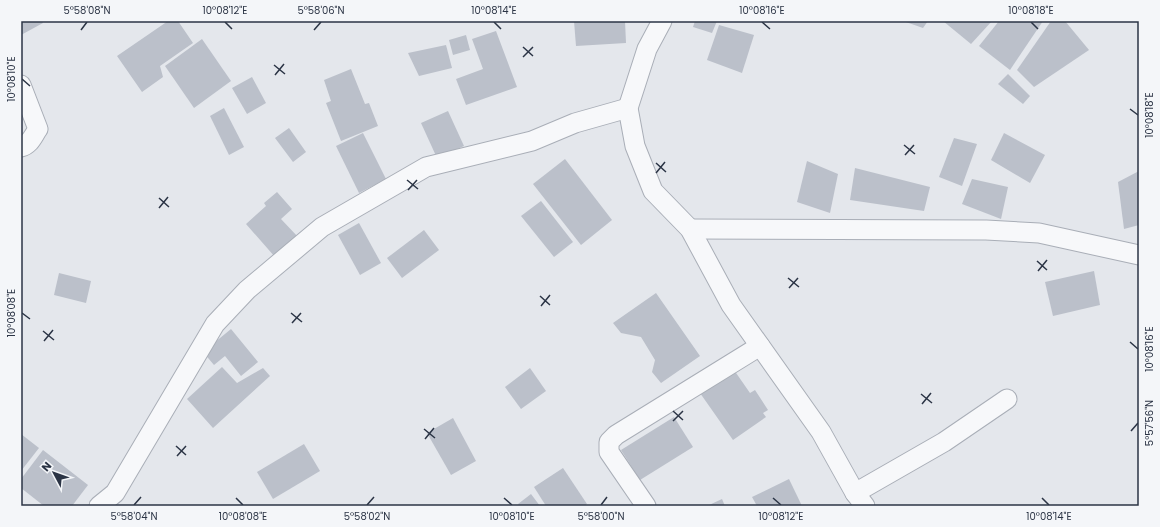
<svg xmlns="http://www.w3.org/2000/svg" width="1160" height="527" viewBox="0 0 1160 527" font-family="Poppins,sans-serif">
<rect width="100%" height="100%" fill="#e4e7ec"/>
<g fill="#bbc0ca">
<path d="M 21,21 L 42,21 L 43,23 L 21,35 Z"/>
<path d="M 168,21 L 178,21 L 193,43 L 160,66 L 163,77 L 142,92 L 117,56 Z"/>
<path d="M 574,21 L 625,21 L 626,43 L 576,46 Z"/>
<path d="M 695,21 L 717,21 L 712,33 L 693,27 Z"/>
<path d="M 903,21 L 928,21 L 923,28 Z"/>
<path d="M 943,21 L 992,21 L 971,44 Z"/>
<path d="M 999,21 L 1043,21 L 1010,70 L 979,46 Z"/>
<path d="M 1051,21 L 1065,21 L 1089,50 L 1034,87 L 1017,70 Z"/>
<path d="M 719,25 L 754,35 L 742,73 L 707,60 Z"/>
<path d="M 496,31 L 517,87 L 466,105 L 456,79 L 483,69 L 472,39 Z"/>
<path d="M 466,35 L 470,50 L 453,55 L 449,40 Z"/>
<path d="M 202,39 L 231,81 L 194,108 L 165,66 Z"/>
<path d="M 446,45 L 452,68 L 419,76 L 408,53 Z"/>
<path d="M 351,69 L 365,104 L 369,103 L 378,126 L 341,141 L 326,103 L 331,101 L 324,80 Z"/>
<path d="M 1008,74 L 1030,96 L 1023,104 L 998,84 Z"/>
<path d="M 252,77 L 266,103 L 247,114 L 232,88 Z"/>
<path d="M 224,108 L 244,147 L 229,155 L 210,116 Z"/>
<path d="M 448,111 L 464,146 L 437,158 L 421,123 Z"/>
<path d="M 289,128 L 306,152 L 293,162 L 275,138 Z"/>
<path d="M 363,133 L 386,179 L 359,193 L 336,146 Z"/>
<path d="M 1004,133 L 1045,155 L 1030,183 L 991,160 Z"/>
<path d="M 954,138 L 977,144 L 962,186 L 939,177 Z"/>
<path d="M 565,159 L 612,220 L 581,245 L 533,184 Z"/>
<path d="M 807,161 L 838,174 L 830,213 L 797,202 Z"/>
<path d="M 855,168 L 930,187 L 924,211 L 850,200 Z"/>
<path d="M 1139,171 L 1139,225 L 1124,229 L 1118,182 Z"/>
<path d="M 972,179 L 1008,187 L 1001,219 L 962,204 Z"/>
<path d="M 277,192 L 292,209 L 281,219 L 298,237 L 275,257 L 246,224 L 266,206 L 264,203 Z"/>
<path d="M 541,201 L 573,242 L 554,257 L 521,216 Z"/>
<path d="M 359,223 L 381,263 L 360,275 L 338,235 Z"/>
<path d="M 424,230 L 439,250 L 402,278 L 387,258 Z"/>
<path d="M 1094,271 L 1100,305 L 1053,316 L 1045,282 Z"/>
<path d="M 59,273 L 91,281 L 86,303 L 54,295 Z"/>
<path d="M 656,293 L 700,356 L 661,383 L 652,372 L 655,360 L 641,337 L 621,333 L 613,323 Z"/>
<path d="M 231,329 L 258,362 L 241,376 L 225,356 L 214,365 L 203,352 Z"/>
<path d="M 222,367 L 237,383 L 263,368 L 270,376 L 213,428 L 187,399 Z"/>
<path d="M 530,368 L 546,391 L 521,409 L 505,387 Z"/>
<path d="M 734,370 L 750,393 L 755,390 L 768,410 L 763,413 L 766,417 L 733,440 L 700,393 Z"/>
<path d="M 674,417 L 693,447 L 640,480 L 621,450 Z"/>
<path d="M 453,418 L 476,461 L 451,475 L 427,433 Z"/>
<path d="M 21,434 L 39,448 L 21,471 Z"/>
<path d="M 304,444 L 320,471 L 273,499 L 257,472 Z"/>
<path d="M 43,450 L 88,485 L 72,506 L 44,506 L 21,488 L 21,479 Z"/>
<path d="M 563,468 L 587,504 L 584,506 L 546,506 L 534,487 Z"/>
<path d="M 789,479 L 802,506 L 757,506 L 752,497 Z"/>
<path d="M 531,494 L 540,506 L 519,506 L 518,504 Z"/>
<path d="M 722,499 L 725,506 L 707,506 Z"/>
</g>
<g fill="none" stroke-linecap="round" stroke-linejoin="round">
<g stroke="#a9aeb7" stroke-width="21">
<g id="street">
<path d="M 662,21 L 647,49 L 628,108 L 635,146 L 653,191 L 690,229 L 731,305 L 821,432 L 855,493 L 865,506"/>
<path d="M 21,85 L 38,129 C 33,136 30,145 21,147"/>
<path d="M 690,229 L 986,230 L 1039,233 L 1139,255"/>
<path d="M 855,493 L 944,442 L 1007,399"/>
<path d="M 99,506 L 115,493 L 215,324 L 247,290 L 322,227 L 426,167 L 532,141 L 575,123 L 628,108"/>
<path d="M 646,506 L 609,452 L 609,442 L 616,435 L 760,346"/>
</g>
</g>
<use href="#street" stroke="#f7f8fa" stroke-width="19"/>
</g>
<path fill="none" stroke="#2b3445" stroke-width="1.5" d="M 225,22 L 232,29M 494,22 L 501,29M 762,22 L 770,29M 1031,22 L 1038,29M 81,30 L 87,22M 314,30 L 321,22M 523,47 L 533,56M 523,57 L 533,47M 274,65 L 285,74M 275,75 L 284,64M 22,79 L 30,86M 1130,109 L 1138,115M 904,145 L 915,154M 905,155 L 914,145M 656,163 L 666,172M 656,173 L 665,162M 407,180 L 418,189M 408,190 L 417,180M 159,198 L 169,207M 159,208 L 168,197M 1037,261 L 1047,270M 1038,271 L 1047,260M 788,278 L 799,287M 789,288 L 798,278M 540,296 L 550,305M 541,306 L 550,295M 22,313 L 30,319M 291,313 L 302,322M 292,323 L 301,313M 43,331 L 54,340M 44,341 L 53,330M 1130,342 L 1138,349M 921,394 L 932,403M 922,404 L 931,393M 673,411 L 683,420M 673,421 L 683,411M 424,429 L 435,438M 1131,431 L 1138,423M 425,439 L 434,428M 176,446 L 186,455M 177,456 L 186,446M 236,498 L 243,505M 504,498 L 512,505M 773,498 L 781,505M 1042,498 L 1049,505M 134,505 L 141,497M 367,505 L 374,497M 601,505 L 607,497"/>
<rect width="1160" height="527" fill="none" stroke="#f4f6f9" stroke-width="44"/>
<g transform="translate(54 473) rotate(311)" stroke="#f4f6f9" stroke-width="3" paint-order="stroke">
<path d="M0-3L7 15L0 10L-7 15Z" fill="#2b3445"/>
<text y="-6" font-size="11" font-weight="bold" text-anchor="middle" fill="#2b3445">N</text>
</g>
<rect x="22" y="22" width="1116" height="483" fill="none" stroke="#2b3445" stroke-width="1.5"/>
<g font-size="10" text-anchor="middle" fill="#2b3445">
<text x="87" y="14">5°58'08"N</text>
<text x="225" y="14">10°08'12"E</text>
<text x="321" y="14">5°58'06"N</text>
<text x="494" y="14">10°08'14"E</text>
<text x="762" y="14">10°08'16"E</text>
<text x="1031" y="14">10°08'18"E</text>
<text transform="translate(11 79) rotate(-90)" y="4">10°08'10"E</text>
<text transform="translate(1149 115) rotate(-90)" y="4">10°08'18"E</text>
<text transform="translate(11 313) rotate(-90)" y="4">10°08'08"E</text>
<text transform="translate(1149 349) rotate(-90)" y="4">10°08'16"E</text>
<text transform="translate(1149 423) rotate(-90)" y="4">5°57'56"N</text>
<text x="134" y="520">5°58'04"N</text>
<text x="243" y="520">10°08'08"E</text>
<text x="367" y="520">5°58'02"N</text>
<text x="512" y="520">10°08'10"E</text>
<text x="601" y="520">5°58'00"N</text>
<text x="781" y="520">10°08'12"E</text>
<text x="1049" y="520">10°08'14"E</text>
</g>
</svg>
